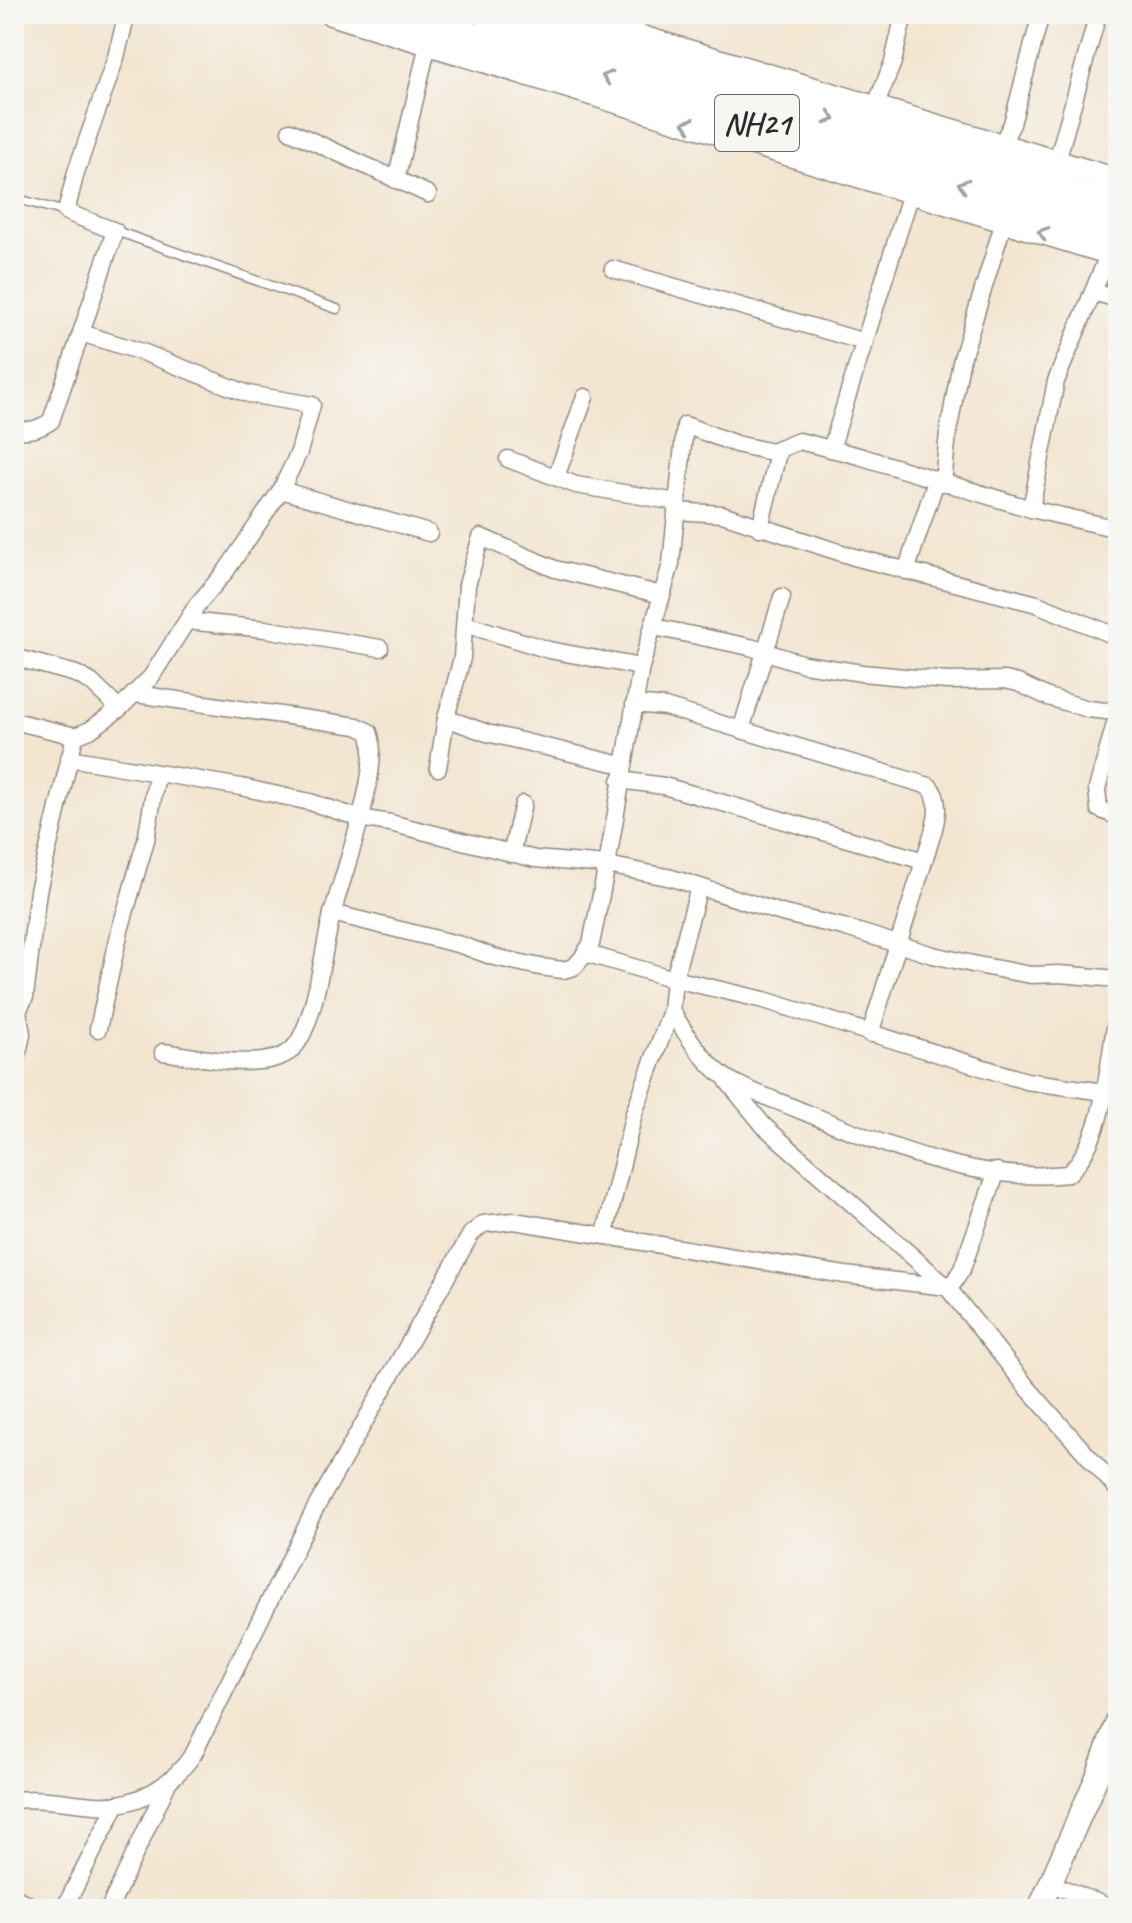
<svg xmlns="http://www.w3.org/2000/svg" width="1132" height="1923" viewBox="0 0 1132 1923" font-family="Caveat,sans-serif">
<rect width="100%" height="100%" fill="#f6f6f2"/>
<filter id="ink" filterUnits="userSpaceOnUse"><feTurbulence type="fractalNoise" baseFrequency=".0125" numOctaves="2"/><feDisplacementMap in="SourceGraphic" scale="16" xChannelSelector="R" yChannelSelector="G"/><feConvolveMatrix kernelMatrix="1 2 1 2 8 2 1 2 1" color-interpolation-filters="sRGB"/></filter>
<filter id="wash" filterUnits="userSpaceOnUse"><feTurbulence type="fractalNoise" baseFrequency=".006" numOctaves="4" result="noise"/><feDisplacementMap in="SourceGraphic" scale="32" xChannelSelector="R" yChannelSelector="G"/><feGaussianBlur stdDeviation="1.8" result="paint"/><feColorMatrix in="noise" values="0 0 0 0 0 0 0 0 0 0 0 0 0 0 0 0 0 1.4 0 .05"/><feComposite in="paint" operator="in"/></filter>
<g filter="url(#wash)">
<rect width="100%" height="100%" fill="#f3e5d0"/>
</g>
<g filter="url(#ink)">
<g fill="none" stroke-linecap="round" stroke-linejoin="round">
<g stroke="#8f887e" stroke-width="11">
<g id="lane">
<path d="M 14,198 L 66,212"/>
<path d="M 116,231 L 337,309"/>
</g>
</g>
<g stroke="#8f887e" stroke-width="19">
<g id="street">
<path d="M 631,34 L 638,14"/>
<path d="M 875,107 L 893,62 L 904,14"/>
<path d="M 290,131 L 428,194"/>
<path d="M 1001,145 L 1012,124 L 1041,14"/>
<path d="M 1057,161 L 1098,14"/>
<path d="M 396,180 L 428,44"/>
<path d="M 613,269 L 865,342"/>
<path d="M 1093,292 L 1118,299"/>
<path d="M 14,430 C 29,431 38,430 51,421 L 81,333"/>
<path d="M 831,449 L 911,193"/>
<path d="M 508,459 L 576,485 L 677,502"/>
<path d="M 556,477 L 585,397"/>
<path d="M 943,483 L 948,433 L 961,362 L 1004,221"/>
<path d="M 281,490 L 429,533"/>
<path d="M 1031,509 L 1056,381 L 1109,253"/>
<path d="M 676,511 L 722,514 L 854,557 L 1037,604 L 1118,637"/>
<path d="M 760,528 L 779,449"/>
<path d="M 906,571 L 936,481"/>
<path d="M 187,621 L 265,629 L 380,648"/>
<path d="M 465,624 L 549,650 L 641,667"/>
<path d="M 654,627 L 750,647 L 804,664 L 862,673 L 947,681 L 1005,680 L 1018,683 L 1048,697 L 1088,709 L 1106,711 L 1118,709"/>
<path d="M 14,657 L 76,674 L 91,682 L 119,709"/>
<path d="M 136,694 L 357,726 L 369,732 C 383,767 342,876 332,915 C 323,946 315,1034 289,1052 C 260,1072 195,1056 163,1052"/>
<path d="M 634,704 L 665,707 L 929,786 C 947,805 930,839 924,861"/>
<path d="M 1118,713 L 1097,789 L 1099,809 L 1118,817"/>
<path d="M 446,718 L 487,733 L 622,765"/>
<path d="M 14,721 L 75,736"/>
<path d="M 741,730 L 782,597"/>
<path d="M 69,758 L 241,787 L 310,802 L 359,818 L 390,823 L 535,859 L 607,865 L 672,878 L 785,914 L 843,927 L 933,955 L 977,965 L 1031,975 L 1059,974 L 1118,979"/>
<path d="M 438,768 L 446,718 L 462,658 L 467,585 L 481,537 L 555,569 L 662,595"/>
<path d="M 620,780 L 664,786 L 924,861 L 870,1034"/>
<path d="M 511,854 L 523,804"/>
<path d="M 699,887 L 674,979 L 671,1011 C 686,1033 702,1061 725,1077 C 744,1090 776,1100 797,1109 C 882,1144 975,1184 1068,1174 C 1107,1137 1107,1062 1118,1011"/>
<path d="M 332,913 L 461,945 L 494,957 L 540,967 L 563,970 L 574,967 L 582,958 L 591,944 L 607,865 L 641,667 L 671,564 L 685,425 L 736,444 L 772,452 L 799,441 L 859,456 L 1031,509 L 1118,529"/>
<path d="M 585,953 L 674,979 L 764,1000 L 1026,1081 L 1118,1094"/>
<path d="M 14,1013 L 18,1011 L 25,997 L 38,891 L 75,736 L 90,730 L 119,709 L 151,677 L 197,605 L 226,571 L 281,490 L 299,452 L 312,405 L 248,394 L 145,353 L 81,333 L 115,231 L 66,212 L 76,172 L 116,57 L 127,14"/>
<path d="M 98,1029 L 120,930 L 146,840 L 157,774"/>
<path d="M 14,1072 L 22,1034 L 18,1011"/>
<path d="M 728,1082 L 764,1126 L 947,1287 L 1026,1386 L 1118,1490"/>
<path d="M 605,1234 L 634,1113 L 671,1011"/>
<path d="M 14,1800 C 41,1797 68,1803 95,1805 C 136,1808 172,1786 194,1753 L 315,1509 L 471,1234 L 483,1224 L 514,1221 L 845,1275 L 947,1287 L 954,1282 L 962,1269 L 997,1171"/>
<path d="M 1050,1883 L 1113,1909"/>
<path d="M 14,1897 L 37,1909"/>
<path d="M 64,1909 L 117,1804"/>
<path d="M 109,1909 L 167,1785"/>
</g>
</g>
<g stroke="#8f887e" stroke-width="25">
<g id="secondary">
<path d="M 331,14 L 1118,256"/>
<path d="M 565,14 L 1118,180"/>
<path d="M 1039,1909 L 1097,1777 L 1118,1719"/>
</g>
</g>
<g stroke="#8f887e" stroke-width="31">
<g id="highway">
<path d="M 397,14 L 1118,232"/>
<path d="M 487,14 L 1118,206"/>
</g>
</g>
<use href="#lane" stroke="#fff" stroke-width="8"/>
<use href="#street" stroke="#fff" stroke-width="16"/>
<use href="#secondary" stroke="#fff" stroke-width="22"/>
<use href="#highway" stroke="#fff" stroke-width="28"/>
</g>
<defs><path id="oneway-chevron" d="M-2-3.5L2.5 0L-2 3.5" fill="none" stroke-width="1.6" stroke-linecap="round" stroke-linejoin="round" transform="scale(2)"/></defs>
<g stroke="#a0a0a0">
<use href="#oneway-chevron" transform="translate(607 77) rotate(-163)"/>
<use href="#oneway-chevron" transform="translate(830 118) rotate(17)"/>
<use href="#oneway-chevron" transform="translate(688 124) rotate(-163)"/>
<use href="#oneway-chevron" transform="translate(963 185) rotate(-163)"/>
<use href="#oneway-chevron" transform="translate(1043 233) rotate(-163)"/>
</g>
</g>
<g text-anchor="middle" stroke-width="6" stroke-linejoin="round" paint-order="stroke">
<rect fill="#f6f6f2" stroke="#686867" stroke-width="2" x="715" y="95" width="84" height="56" rx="6"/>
<g font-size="32" font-weight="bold" fill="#2b2b2b">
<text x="757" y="134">NH21</text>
</g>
</g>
<rect width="1132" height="1923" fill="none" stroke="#f6f6f2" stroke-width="48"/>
</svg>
